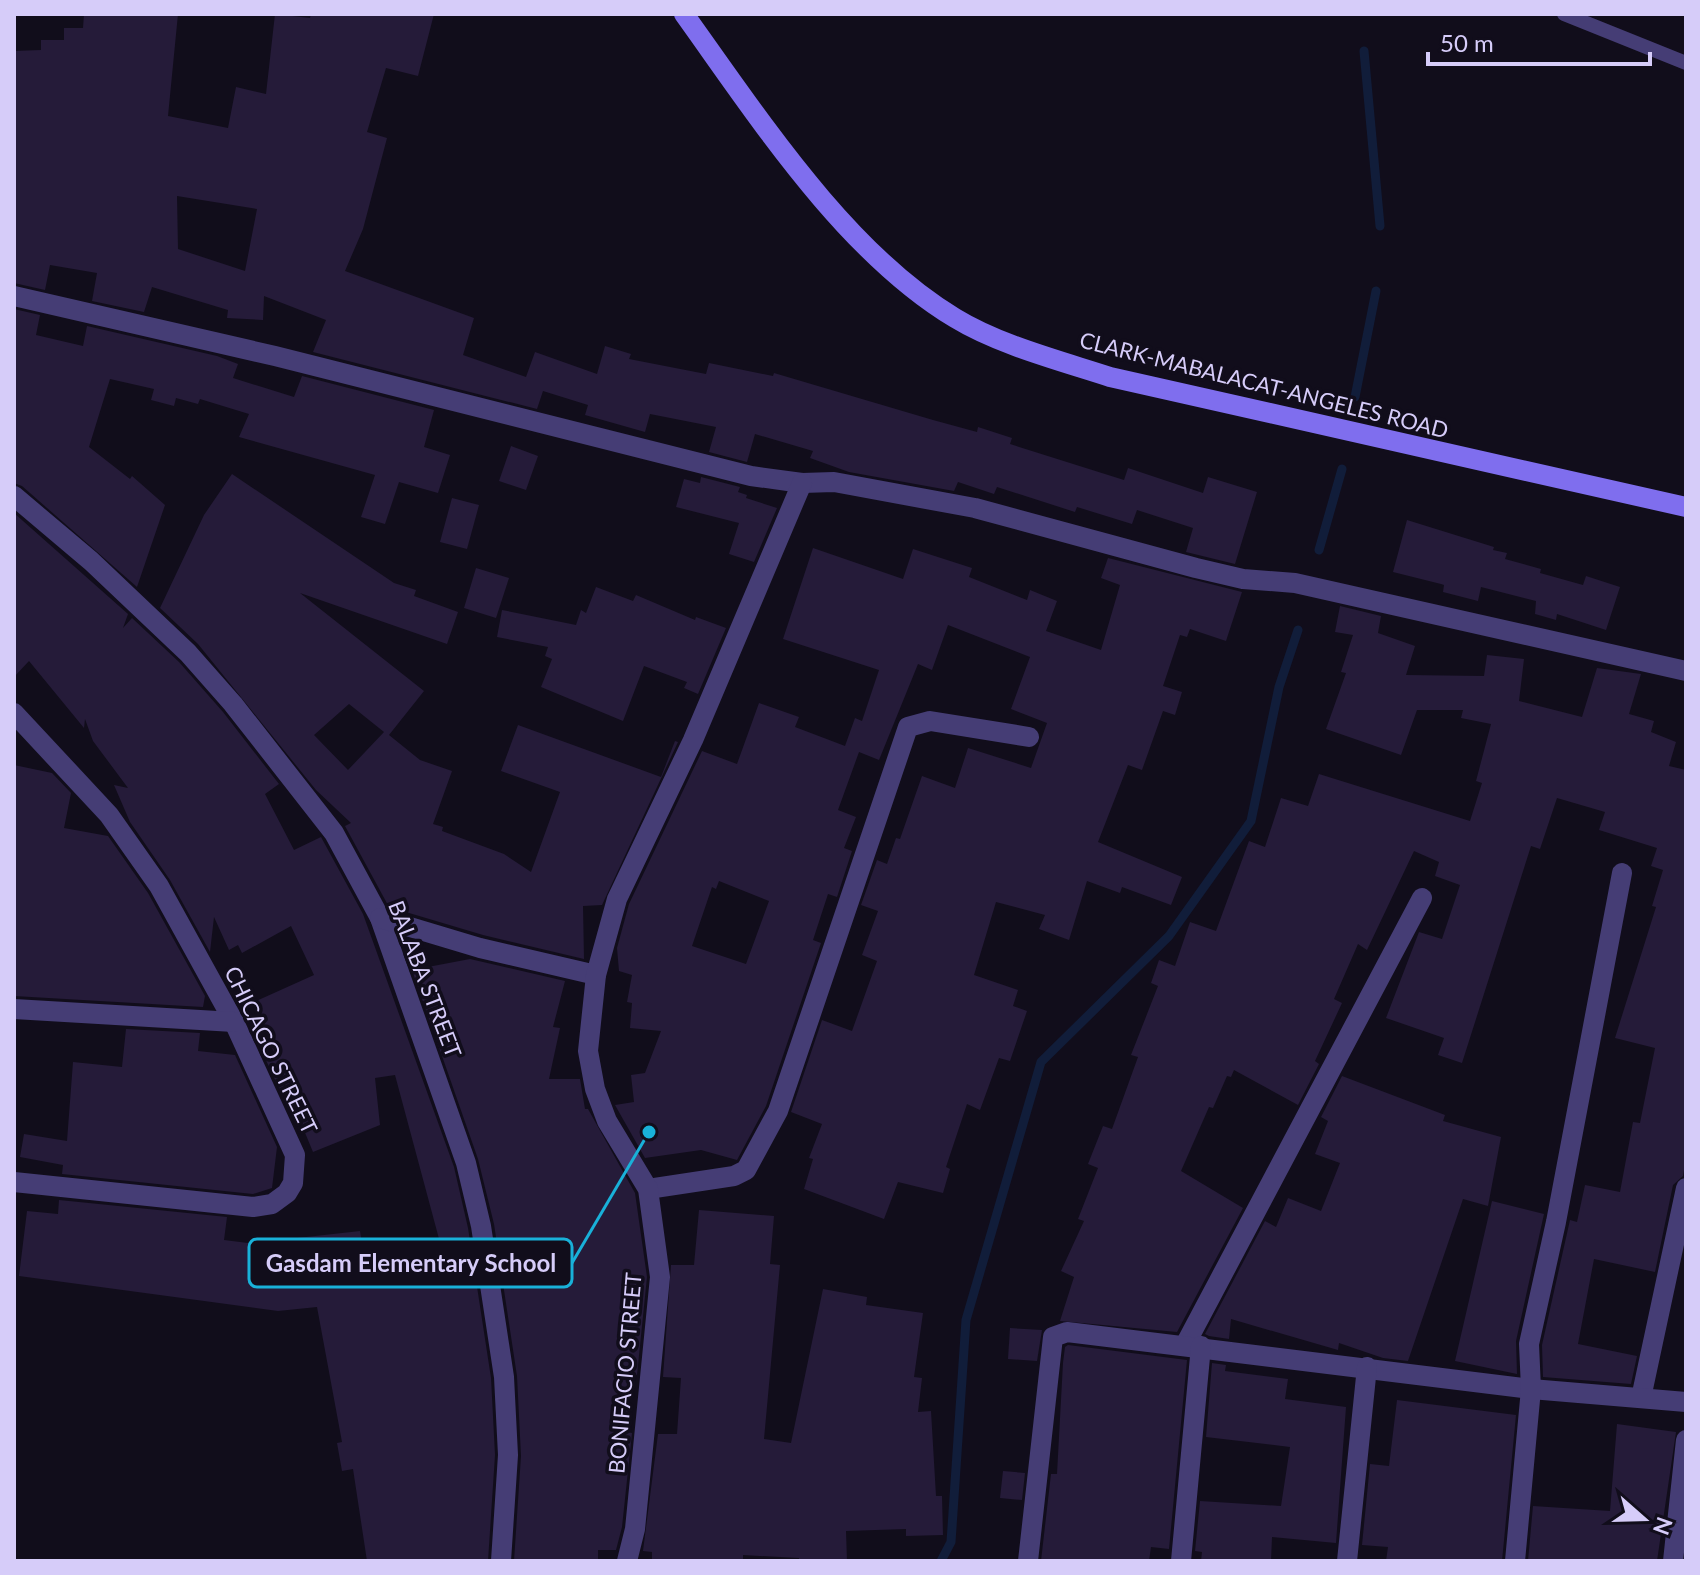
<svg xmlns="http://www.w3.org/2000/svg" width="1700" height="1575" viewBox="0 0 1700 1575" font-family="Lato,sans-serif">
<rect width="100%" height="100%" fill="#110d1b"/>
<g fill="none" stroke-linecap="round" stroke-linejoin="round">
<g stroke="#111d3a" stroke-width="9">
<path d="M 1364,51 L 1380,226"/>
<path d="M 1355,397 L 1376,291"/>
<path d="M 1319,550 L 1342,469"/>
<path d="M 941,1561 L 951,1542 L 966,1320 L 1041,1062 L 1169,936 L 1251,821 L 1279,687 L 1298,630"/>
</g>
</g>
<g fill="#251b39" fill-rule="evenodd">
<path d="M 84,14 L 178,14 L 168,116 L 228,128 L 236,87 L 266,94 L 275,14 L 310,18 L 311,14 L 434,14 L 418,76 L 386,68 L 367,132 L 387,138 L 363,229 L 345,271 L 474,318 L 463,355 L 526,377 L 535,352 L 597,374 L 605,346 L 631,354 L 629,359 L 706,374 L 709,363 L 773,376 L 774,373 L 933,420 L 977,432 L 978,427 L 1012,438 L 1010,444 L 1124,480 L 1128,468 L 1203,493 L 1208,477 L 1257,492 L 1235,564 L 1186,552 L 1193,528 L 1137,510 L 1132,524 L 1077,507 L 1075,512 L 997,487 L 994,494 L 958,482 L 954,491 L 849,472 L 810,458 L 813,451 L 755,434 L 747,462 L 709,452 L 716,427 L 650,414 L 645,432 L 585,415 L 588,405 L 543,391 L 537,409 L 313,352 L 326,320 L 264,296 L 263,320 L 227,318 L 228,310 L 152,287 L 144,312 L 92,301 L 97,273 L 50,265 L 45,290 L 14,283 L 14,51 L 41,50 L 41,40 L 64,40 L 64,28 L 83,28 ZM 177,196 L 257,209 L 245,271 L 178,249 Z"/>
<path d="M 14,309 L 40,315 L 36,335 L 83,346 L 87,326 L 217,356 L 238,364 L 233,378 L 294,397 L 302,376 L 434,410 L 424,447 L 450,455 L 438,493 L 399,482 L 385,524 L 361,517 L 375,475 L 239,437 L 249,414 L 200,399 L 198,404 L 176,398 L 174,406 L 151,400 L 154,389 L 110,379 L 89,447 L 130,479 L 132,476 L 165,505 L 137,587 L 22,486 L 14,483 Z"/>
<path d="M 511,446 L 538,456 L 526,490 L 499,481 Z"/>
<path d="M 232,474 L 394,583 L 416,590 L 414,596 L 458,612 L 447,644 L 300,593 L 424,691 L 389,735 L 420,760 L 452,771 L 433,824 L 443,827 L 442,831 L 504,854 L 531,872 L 560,792 L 501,771 L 518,725 L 661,777 L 675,741 L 678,742 L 602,905 L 583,906 L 584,959 L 483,935 L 389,907 L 345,826 L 351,823 L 316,790 L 198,644 L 160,608 L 204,515 ZM 349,704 L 384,732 L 348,770 L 314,735 Z"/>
<path d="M 701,477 L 740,487 L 738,492 L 747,495 L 746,498 L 777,508 L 754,562 L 729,554 L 739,523 L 676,507 L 684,479 L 700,483 Z"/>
<path d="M 452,498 L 479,505 L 467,549 L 440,542 Z"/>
<path d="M 14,513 L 128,614 L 123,628 L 132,618 L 179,662 L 223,712 L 279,784 L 265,794 L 294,850 L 321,837 L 363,914 L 454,1167 L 468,1228 L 491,1378 L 495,1455 L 488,1561 L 367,1561 L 353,1469 L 342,1471 L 337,1443 L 342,1442 L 317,1307 L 278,1311 L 19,1276 L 27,1211 L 58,1214 L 59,1200 L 227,1217 L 224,1240 L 280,1247 L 279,1240 L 360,1231 L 362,1244 L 392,1240 L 394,1259 L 442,1250 L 395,1075 L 375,1078 L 380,1125 L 313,1152 L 284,1082 L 283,1097 L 265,1058 L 277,1059 L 252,1003 L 314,975 L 291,926 L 242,953 L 238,945 L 229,950 L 214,917 L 210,952 L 170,880 L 130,822 L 114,785 L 128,788 L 93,741 L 85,719 L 84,728 L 29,661 L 14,677 Z"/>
<path d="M 1407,520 L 1494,547 L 1493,550 L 1507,553 L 1505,559 L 1541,569 L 1540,573 L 1583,585 L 1586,576 L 1620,587 L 1606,630 L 1557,614 L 1556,620 L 1535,614 L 1536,601 L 1481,587 L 1478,601 L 1443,592 L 1444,585 L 1441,584 L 1393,572 Z"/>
<path d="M 813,548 L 903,579 L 913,549 L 972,568 L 969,577 L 1027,600 L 1030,590 L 1057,601 L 1046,631 L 1101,650 L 1120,585 L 1101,578 L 1108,558 L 1242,592 L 1226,641 L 1190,629 L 1187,637 L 1180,635 L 1163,686 L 1182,692 L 1175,715 L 1163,711 L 1142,770 L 1128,765 L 1098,842 L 1182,877 L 1171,905 L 1122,887 L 1120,893 L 1087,881 L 1069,940 L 1039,929 L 1045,915 L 996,902 L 974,975 L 1018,990 L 1013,1006 L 1027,1011 L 1010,1061 L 999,1058 L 980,1110 L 967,1104 L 946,1167 L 950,1169 L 943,1193 L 898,1182 L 884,1219 L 804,1189 L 813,1159 L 809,1158 L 822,1124 L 791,1112 L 822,1020 L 852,1031 L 877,961 L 862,955 L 878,911 L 861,905 L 877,860 L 887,864 L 896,838 L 900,839 L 922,776 L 955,788 L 968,748 L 1031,768 L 1047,723 L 1011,709 L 1030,657 L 948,625 L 932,670 L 918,664 L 879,760 L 859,752 L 838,810 L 856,817 L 844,848 L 852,851 L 837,897 L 828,894 L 813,940 L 821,943 L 766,1106 L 737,1160 L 701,1150 L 645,1158 L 615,1105 L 634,1102 L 631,1075 L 645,1073 L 661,1031 L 630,1028 L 632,1003 L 627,1002 L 632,975 L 619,971 L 617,948 L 629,904 L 702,751 L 737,764 L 759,703 L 799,717 L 795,727 L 845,746 L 855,718 L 862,721 L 879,670 L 783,639 ZM 719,881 L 769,901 L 746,964 L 692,946 L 712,887 L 716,889 Z"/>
<path d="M 476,568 L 509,578 L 496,618 L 464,608 Z"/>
<path d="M 596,587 L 633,601 L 636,595 L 695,620 L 696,617 L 726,628 L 698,694 L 684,688 L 687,682 L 644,666 L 623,721 L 541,687 L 552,659 L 545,656 L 548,647 L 497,637 L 502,610 L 576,625 L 581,610 L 586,613 Z"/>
<path d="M 1340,606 L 1381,616 L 1378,633 L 1415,646 L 1406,675 L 1484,676 L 1487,655 L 1524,659 L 1519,701 L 1582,717 L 1597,668 L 1641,674 L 1629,714 L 1654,721 L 1651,732 L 1676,742 L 1669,766 L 1686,770 L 1686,1158 L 1683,1176 L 1673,1185 L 1655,1272 L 1594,1259 L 1578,1344 L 1637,1356 L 1631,1384 L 1543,1377 L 1542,1345 L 1570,1220 L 1577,1222 L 1585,1185 L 1620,1192 L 1633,1122 L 1640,1123 L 1655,1048 L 1615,1038 L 1656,907 L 1652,906 L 1663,870 L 1651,866 L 1657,848 L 1599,830 L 1605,812 L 1557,798 L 1540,849 L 1531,846 L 1462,1063 L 1438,1055 L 1444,1038 L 1386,1018 L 1419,932 L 1442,939 L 1460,885 L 1435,876 L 1439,862 L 1414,851 L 1367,950 L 1358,944 L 1334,999 L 1342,1003 L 1315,1061 L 1319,1064 L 1298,1105 L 1234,1070 L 1231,1077 L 1227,1076 L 1213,1108 L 1209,1107 L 1181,1171 L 1243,1208 L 1177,1332 L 1060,1321 L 1074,1277 L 1061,1271 L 1084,1221 L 1078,1219 L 1098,1168 L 1088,1164 L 1103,1126 L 1112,1129 L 1138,1057 L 1131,1055 L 1158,986 L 1151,983 L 1159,960 L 1175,966 L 1190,922 L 1216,931 L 1249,841 L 1265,847 L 1281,798 L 1308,806 L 1319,774 L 1470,821 L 1482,783 L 1476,781 L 1491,724 L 1461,718 L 1463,710 L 1417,710 L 1401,755 L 1326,729 L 1346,673 L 1341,672 L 1353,635 L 1335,632 Z"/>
<path d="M 14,765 L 52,773 L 71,793 L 64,828 L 108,836 L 148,893 L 205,996 L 203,1007 L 14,996 Z"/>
<path d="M 470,959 L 565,981 L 553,1027 L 560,1028 L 549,1079 L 580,1079 L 585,1109 L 588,1109 L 635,1193 L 647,1277 L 637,1375 L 628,1374 L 627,1432 L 632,1433 L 622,1527 L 616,1550 L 598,1550 L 598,1561 L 514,1561 L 521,1456 L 517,1376 L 494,1224 L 478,1159 L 412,970 Z"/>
<path d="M 126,1029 L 200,1033 L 198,1051 L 235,1055 L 277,1147 L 272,1188 L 253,1194 L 62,1174 L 63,1165 L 20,1157 L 24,1134 L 67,1141 L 73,1062 L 122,1067 Z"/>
<path d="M 1342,1076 L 1445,1115 L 1443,1121 L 1501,1137 L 1488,1206 L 1463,1199 L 1408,1361 L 1383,1358 L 1339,1343 L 1338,1350 L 1231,1319 L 1229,1339 L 1209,1336 L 1205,1334 L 1265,1221 L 1276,1227 L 1288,1198 L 1321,1211 L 1340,1163 L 1315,1154 L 1328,1121 L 1321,1117 Z"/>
<path d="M 1492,1201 L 1544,1214 L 1516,1341 L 1517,1374 L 1455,1361 Z"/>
<path d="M 699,1210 L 774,1216 L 770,1264 L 780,1265 L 764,1439 L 791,1443 L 823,1289 L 867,1297 L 866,1305 L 923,1313 L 914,1377 L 922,1378 L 918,1412 L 931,1411 L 936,1496 L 942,1496 L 943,1535 L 906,1536 L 906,1529 L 846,1531 L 847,1561 L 799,1561 L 799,1558 L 743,1555 L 743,1561 L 652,1561 L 652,1552 L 643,1551 L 658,1434 L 677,1434 L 681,1378 L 663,1377 L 671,1265 L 694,1265 Z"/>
<path d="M 1010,1328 L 1042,1330 L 1037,1361 L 1008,1359 Z"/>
<path d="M 1068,1345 L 1187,1360 L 1169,1549 L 1151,1547 L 1149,1561 L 1041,1561 L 1051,1474 L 1057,1474 L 1063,1363 L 1065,1347 Z"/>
<path d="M 1212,1363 L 1226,1365 L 1225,1371 L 1288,1379 L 1285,1399 L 1346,1407 L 1336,1543 L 1272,1537 L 1271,1561 L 1201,1561 L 1202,1552 L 1195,1551 L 1200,1501 L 1281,1506 L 1290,1447 L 1206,1437 Z"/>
<path d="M 1397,1400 L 1516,1415 L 1502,1561 L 1386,1561 L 1388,1547 L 1362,1545 L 1370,1464 L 1389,1466 Z"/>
<path d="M 1617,1424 L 1676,1432 L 1657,1561 L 1528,1561 L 1533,1506 L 1610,1511 Z"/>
<path d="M 1003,1471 L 1025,1473 L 1022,1500 L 1000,1498 Z"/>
</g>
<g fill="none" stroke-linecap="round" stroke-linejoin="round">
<path stroke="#453d75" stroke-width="14" d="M 1564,14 L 1686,63"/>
<g stroke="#453d75" stroke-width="20">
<path d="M 14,296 L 275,356 L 751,476 L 802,483 L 834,482 L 975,508 L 1196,568 L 1243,579 L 1295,583 L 1686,671"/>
<path d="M 14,496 L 91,561 L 188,653 L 233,704 L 334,833 L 380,918 L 466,1163 L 481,1226 L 504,1377 L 508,1455 L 501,1561"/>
<path d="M 14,713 L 109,815 L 159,886 L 234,1022 L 295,1155 L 293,1183 L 287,1193 L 272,1204 L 253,1207 L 14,1182"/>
<path d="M 380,918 L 480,948 L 596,975"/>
<path d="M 14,1009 L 234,1022"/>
<path d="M 648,1189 L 734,1176 L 746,1170 L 778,1111 L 908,727 L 930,721 L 1029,737"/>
<path d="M 1185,1345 L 1422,898"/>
<path d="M 1641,1398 L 1686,1188"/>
<path d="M 627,1561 L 635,1529 L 660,1277 L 648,1189 L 607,1121 L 595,1089 L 588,1051 L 596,975 L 617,899 L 693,740 L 802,483"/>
<path d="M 1028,1561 L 1053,1337 L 1067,1332 L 1531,1389 L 1686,1402"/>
<path d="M 1181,1561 L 1201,1346"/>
<path d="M 1347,1561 L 1367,1367"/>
<path d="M 1515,1561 L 1531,1389 L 1529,1344 L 1556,1222 L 1622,873"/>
<path d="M 1673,1561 L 1686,1440"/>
</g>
<path stroke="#7f6eee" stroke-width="20" d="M 684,14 C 758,117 845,252 955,318 C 999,345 1061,361 1110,377 L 1686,507"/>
</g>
<g text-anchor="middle" stroke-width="7" stroke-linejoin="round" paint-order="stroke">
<g font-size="22" fill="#d6ccf9" stroke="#110d1b">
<text transform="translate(1264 385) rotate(14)" y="8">CLARK-MABALACAT-ANGELES ROAD</text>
<text transform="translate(425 979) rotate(69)" y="8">BALABA STREET</text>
<text transform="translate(271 1050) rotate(64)" y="8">CHICAGO STREET</text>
<text transform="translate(625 1373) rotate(-85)" y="8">BONIFACIO STREET</text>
</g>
</g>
<path fill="none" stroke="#19b1d9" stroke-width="3" d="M649 1132L572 1263"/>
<circle fill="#19b1d9" stroke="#110d1b" stroke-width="3" cx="649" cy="1132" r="8"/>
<rect fill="#110d1b" stroke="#19b1d9" stroke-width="3" x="249" y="1239" width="323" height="48" rx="8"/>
<g font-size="24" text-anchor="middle" font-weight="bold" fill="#d6ccf9">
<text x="411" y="1272">Gasdam Elementary School</text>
</g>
<rect width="1700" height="1575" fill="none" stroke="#d6ccf9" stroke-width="32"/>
<g transform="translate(1644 1519) rotate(110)" stroke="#110d1b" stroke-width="6" paint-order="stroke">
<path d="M0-6L14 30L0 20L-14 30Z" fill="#d6ccf9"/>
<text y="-12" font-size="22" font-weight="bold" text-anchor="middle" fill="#d6ccf9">N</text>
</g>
<path d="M1428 52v12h222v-12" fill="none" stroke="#d6ccf9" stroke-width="4"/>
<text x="1440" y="52" font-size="24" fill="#d6ccf9" stroke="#110d1b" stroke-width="6" paint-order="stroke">50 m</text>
</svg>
